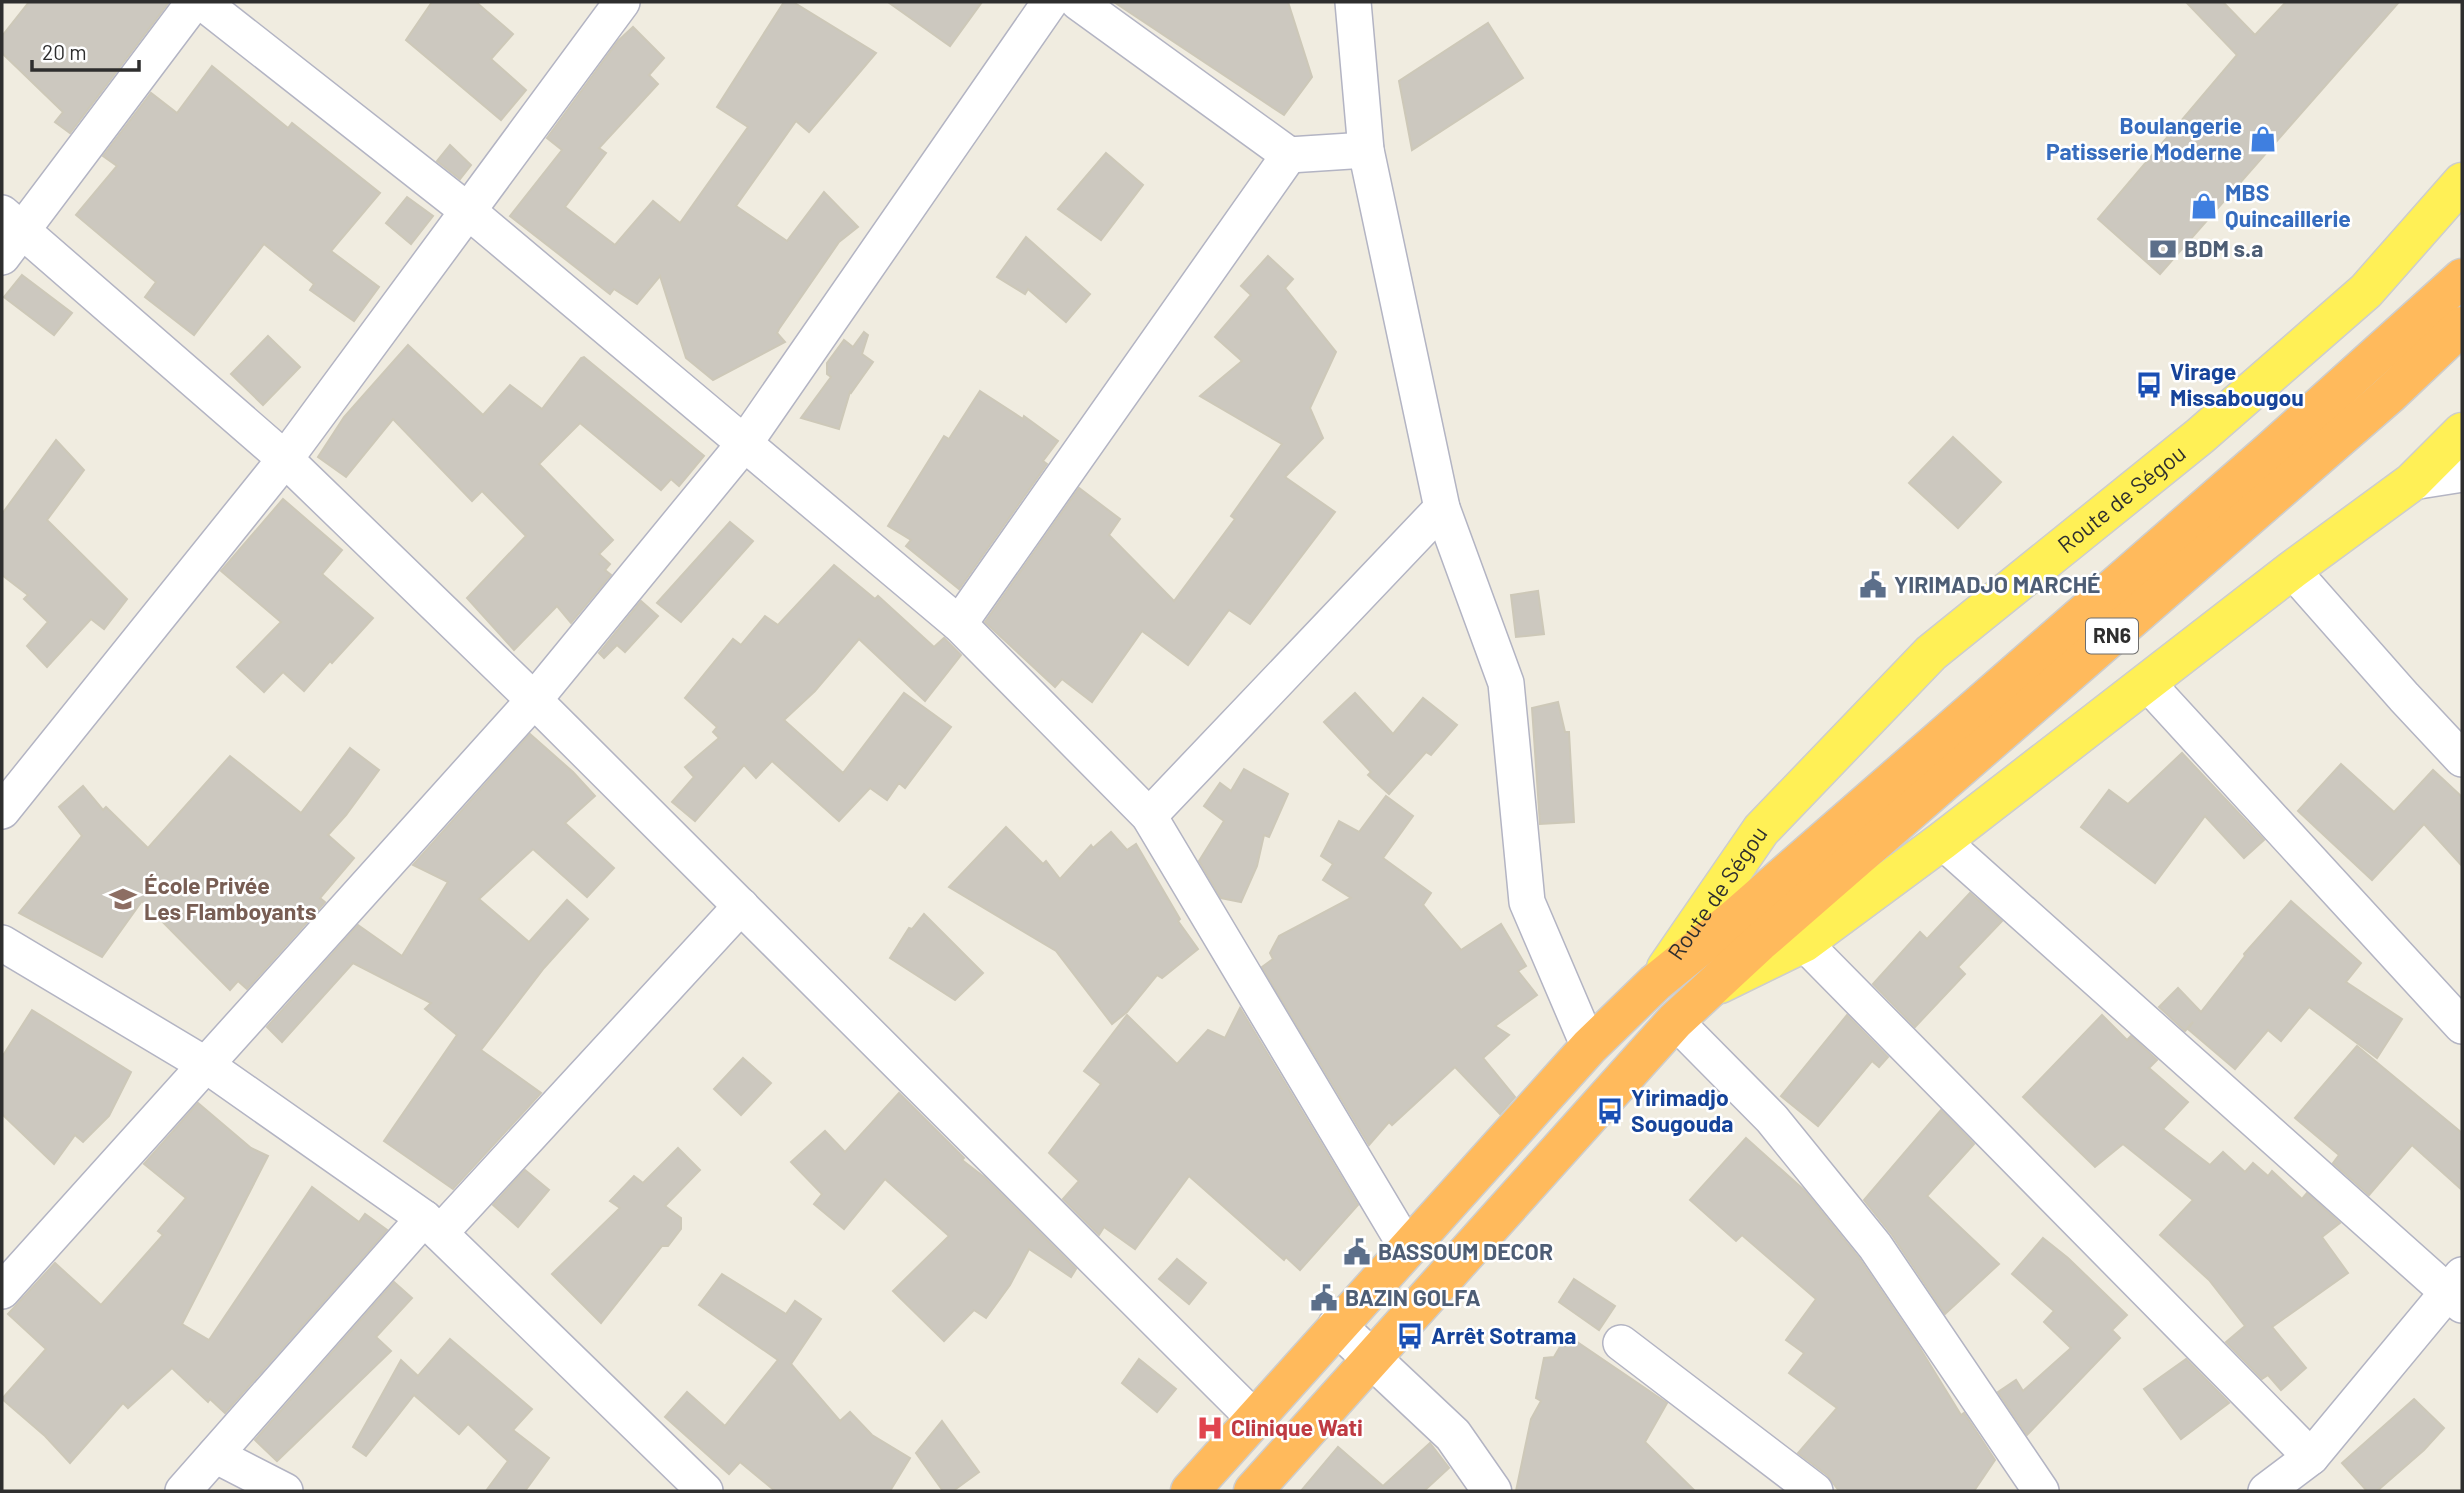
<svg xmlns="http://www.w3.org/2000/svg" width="2464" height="1493" viewBox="0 0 2464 1493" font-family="Barlow,sans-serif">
<rect width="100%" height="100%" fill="#f0ece0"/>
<g fill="#ccc8bf" stroke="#cdc8b8" stroke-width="2">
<path d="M 29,2 L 169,2 L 70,133 L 55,122 L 63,112 L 2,53 L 2,36 Z"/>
<path d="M 432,2 L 476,2 L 513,34 L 491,59 L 526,90 L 501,120 L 406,40 Z"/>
<path d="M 784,2 L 793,2 L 876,53 L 809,132 L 796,121 L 736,206 L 787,241 L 824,192 L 858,227 L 839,242 L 779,329 L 777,333 L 785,342 L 713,380 L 686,358 L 660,276 L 637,304 L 614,289 L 610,294 L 510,216 L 562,150 L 547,138 L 618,41 L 633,27 L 664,58 L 649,75 L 658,84 L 599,148 L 606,153 L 565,207 L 615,245 L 653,201 L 680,223 L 748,127 L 717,107 Z"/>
<path d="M 888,2 L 982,2 L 950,46 Z"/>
<path d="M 1114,2 L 1288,2 L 1312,77 L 1284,115 Z"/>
<path d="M 2186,2 L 2223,2 L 2255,35 L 2286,2 L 2399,2 L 2160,274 L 2098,219 L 2237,55 Z"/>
<path d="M 1488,23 L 1523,78 L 1412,150 L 1399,81 Z"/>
<path d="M 212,66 L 288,128 L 292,123 L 380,193 L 331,251 L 379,287 L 354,321 L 310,290 L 314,284 L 264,244 L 194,335 L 145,297 L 156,282 L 76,215 L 117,166 L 103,156 L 151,93 L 177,113 Z"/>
<path d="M 450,145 L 471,165 L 460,179 L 437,161 Z"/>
<path d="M 1106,153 L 1143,185 L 1101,240 L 1058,209 Z"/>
<path d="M 407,197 L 433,216 L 411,244 L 386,223 Z"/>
<path d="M 1026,237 L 1090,294 L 1066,322 L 1028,289 L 1025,294 L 997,277 Z"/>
<path d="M 1268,256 L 1293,279 L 1285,288 L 1336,352 L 1310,408 L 1323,438 L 1285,477 L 1335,512 L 1250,624 L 1229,610 L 1188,665 L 1142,631 L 1092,702 L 1062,679 L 1055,687 L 985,622 L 1079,488 L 1120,519 L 1109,535 L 1174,601 L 1235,519 L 1231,516 L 1282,444 L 1200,396 L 1242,361 L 1215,337 L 1251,295 L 1241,286 Z"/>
<path d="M 22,275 L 72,313 L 54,335 L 4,297 Z"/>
<path d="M 864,332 L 868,335 L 862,354 L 873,362 L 851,393 L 850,392 L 839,429 L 801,418 L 831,377 L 827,374 L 827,363 L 844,340 L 853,347 Z"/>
<path d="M 268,336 L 300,367 L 263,405 L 231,374 Z"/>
<path d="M 408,345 L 483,415 L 510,385 L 542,409 L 581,358 L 584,357 L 704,456 L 679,486 L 671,479 L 661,490 L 580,423 L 539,464 L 613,540 L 599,554 L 610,564 L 605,570 L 611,575 L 571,623 L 557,606 L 514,650 L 467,598 L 526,536 L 482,491 L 472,501 L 393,419 L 346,477 L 318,457 L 344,417 Z"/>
<path d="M 980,391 L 1023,419 L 1024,416 L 1058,441 L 1043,461 L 1047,464 L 959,589 L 906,546 L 911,540 L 888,526 L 944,436 L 949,439 Z"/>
<path d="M 1953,437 L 2001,482 L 1958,528 L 1909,483 Z"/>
<path d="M 56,440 L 84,470 L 47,520 L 127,599 L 104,629 L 91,619 L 47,667 L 27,646 L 48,622 L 24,599 L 28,595 L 2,575 L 2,514 Z"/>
<path d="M 283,499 L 342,550 L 322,574 L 373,618 L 332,663 L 330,661 L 304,691 L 283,672 L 264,692 L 237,667 L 281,622 L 221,571 Z"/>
<path d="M 730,522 L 753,541 L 681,622 L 657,603 Z"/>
<path d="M 834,565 L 875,599 L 878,596 L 934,647 L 944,638 L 961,655 L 925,701 L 859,639 L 815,691 L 784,720 L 843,773 L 904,693 L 951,727 L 905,788 L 899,783 L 887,800 L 870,788 L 839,821 L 772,761 L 756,778 L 744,765 L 695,821 L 672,802 L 694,777 L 685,767 L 719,738 L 713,732 L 717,727 L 685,698 L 733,639 L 741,645 L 765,616 L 778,625 Z"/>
<path d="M 1538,591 L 1544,634 L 1516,637 L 1511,595 Z"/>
<path d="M 641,601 L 658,616 L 625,652 L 617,645 L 604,658 L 599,653 Z"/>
<path d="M 1355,693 L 1393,734 L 1423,698 L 1457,725 L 1431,755 L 1426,752 L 1389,794 L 1368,775 L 1371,772 L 1324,722 Z"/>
<path d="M 1558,702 L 1565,732 L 1569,732 L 1574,822 L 1540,824 L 1532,708 Z"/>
<path d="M 530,734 L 573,772 L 595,796 L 565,823 L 614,868 L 587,897 L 533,849 L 479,899 L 529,942 L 567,900 L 588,919 L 544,968 L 481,1050 L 541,1093 L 453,1189 L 384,1141 L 457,1035 L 425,1009 L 431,1003 L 353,963 L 282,1042 L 267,1027 L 358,925 L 402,956 L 448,882 L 413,865 Z"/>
<path d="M 350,748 L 379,770 L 346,815 L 328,835 L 354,858 L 320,898 L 325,902 L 247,989 L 238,981 L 230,990 L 142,901 L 102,957 L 19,913 L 82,836 L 59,807 L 83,786 L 103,810 L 106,807 L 148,848 L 230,756 L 301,813 Z"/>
<path d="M 2182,753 L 2264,840 L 2244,858 L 2205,816 L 2155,883 L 2081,827 L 2109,790 L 2128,804 Z"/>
<path d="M 2341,764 L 2394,812 L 2433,770 L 2462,797 L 2462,866 L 2424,824 L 2372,880 L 2298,811 Z"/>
<path d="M 1244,769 L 1288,794 L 1269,837 L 1264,835 L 1257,866 L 1241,902 L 1221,898 L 1199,861 L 1224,821 L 1204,806 L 1220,783 L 1231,791 Z"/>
<path d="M 1386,796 L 1413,816 L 1383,858 L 1431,893 L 1423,905 L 1461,950 L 1501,924 L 1526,966 L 1518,971 L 1537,995 L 1495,1026 L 1509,1035 L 1483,1058 L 1515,1097 L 1500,1114 L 1455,1067 L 1392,1125 L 1389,1122 L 1369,1145 L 1262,967 L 1273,959 L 1270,953 L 1279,936 L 1351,898 L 1323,880 L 1333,864 L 1321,856 L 1339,821 L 1359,832 Z"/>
<path d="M 1006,827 L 1043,864 L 1046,861 L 1060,879 L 1091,845 L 1093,848 L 1111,832 L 1127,850 L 1136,844 L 1180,919 L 1178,921 L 1198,949 L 1162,978 L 1157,975 L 1127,1012 L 1112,1024 L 1056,951 L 949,887 Z"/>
<path d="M 1970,893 L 2002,921 L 1958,967 L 1965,974 L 1915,1027 L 1873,984 L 1920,932 L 1927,939 Z"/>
<path d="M 2291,901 L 2361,963 L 2346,982 L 2402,1019 L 2377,1058 L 2309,1007 L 2281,1041 L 2268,1030 L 2235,1069 L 2188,1029 L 2193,1022 L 2185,1031 L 2159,1007 L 2178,988 L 2201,1012 L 2245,956 L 2244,954 Z"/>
<path d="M 924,914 L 983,973 L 955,1000 L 890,958 L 909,928 L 912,929 Z"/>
<path d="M 1240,1008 L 1358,1205 L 1300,1270 L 1286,1257 L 1284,1260 L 1189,1176 L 1135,1249 L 1104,1227 L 1099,1235 L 1063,1199 L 1079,1181 L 1049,1153 L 1101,1084 L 1084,1071 L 1127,1015 L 1177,1064 L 1208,1030 L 1225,1038 Z"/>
<path d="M 32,1010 L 131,1072 L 109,1116 L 83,1142 L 75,1135 L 54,1164 L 2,1114 L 2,1057 Z"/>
<path d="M 1847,1015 L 1888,1057 L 1879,1067 L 1872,1061 L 1818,1126 L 1781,1096 Z"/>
<path d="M 2102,1015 L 2127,1040 L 2131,1036 L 2157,1060 L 2149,1068 L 2188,1102 L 2163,1129 L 2210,1165 L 2223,1152 L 2245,1172 L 2253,1163 L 2268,1176 L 2272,1171 L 2302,1199 L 2307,1193 L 2340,1223 L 2322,1237 L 2348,1273 L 2272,1327 L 2306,1368 L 2281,1390 L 2268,1375 L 2262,1379 L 2226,1342 L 2245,1326 L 2209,1280 L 2160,1235 L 2193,1200 L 2123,1144 L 2095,1167 L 2023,1097 Z"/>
<path d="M 2357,1046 L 2462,1133 L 2462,1190 L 2412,1145 L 2369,1195 L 2333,1163 L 2339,1155 L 2295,1118 Z"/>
<path d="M 743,1058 L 771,1083 L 741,1115 L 714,1089 Z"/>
<path d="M 899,1093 L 964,1158 L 962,1160 L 984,1177 L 1076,1269 L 1071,1277 L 1029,1249 L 1010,1285 L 986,1318 L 974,1310 L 944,1341 L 893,1291 L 949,1236 L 885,1179 L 844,1229 L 814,1204 L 822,1194 L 791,1162 L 825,1131 L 845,1152 Z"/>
<path d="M 198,1103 L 251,1148 L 268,1156 L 182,1324 L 209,1340 L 312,1187 L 359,1222 L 365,1214 L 387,1230 L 225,1413 L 210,1399 L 208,1402 L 172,1368 L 128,1408 L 123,1403 L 70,1463 L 45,1436 L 2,1399 L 46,1349 L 8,1314 L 55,1263 L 101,1305 L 163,1235 L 158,1231 L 186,1198 L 144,1164 Z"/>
<path d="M 1941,1110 L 1974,1144 L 1927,1196 L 1999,1264 L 1945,1314 L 1892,1235 L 1864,1200 Z"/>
<path d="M 1746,1138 L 1804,1190 L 1859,1258 L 1918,1345 L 1961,1415 L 1964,1413 L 1995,1460 L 1974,1491 L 1839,1491 L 1827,1475 L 1798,1453 L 1837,1408 L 1789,1373 L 1804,1353 L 1786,1340 L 1816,1299 L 1742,1235 L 1736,1241 L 1690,1200 Z"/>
<path d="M 678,1148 L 700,1170 L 665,1206 L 681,1218 L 681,1229 L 668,1246 L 662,1246 L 601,1323 L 552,1274 L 620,1208 L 610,1201 L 634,1176 L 643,1183 Z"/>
<path d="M 525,1170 L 549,1190 L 518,1227 L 493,1205 Z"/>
<path d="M 2043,1238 L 2068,1258 L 2127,1315 L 2112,1330 L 2120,1338 L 2027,1435 L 1998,1392 L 2016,1380 L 2023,1391 L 2071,1348 L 2044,1322 L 2054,1311 L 2012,1274 Z"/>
<path d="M 1177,1259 L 1206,1283 L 1189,1304 L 1159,1279 Z"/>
<path d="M 722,1274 L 786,1314 L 795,1301 L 821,1319 L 791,1364 L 840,1421 L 850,1412 L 872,1435 L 910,1458 L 890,1491 L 775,1491 L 740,1462 L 729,1474 L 665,1417 L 687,1392 L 725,1426 L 778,1360 L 699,1305 Z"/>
<path d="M 1574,1279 L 1615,1306 L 1599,1330 L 1559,1302 Z"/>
<path d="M 394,1282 L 412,1298 L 376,1337 L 391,1351 L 277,1461 L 255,1440 Z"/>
<path d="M 1567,1335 L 1667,1403 L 1645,1442 L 1695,1491 L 1516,1491 L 1531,1419 L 1541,1401 L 1536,1398 L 1544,1358 L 1554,1357 Z"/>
<path d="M 450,1339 L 532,1409 L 513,1430 L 549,1458 L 525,1491 L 486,1491 L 508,1461 L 468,1424 L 459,1434 L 414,1395 L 366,1456 L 353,1447 L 401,1360 L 418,1376 Z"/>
<path d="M 1139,1359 L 1176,1389 L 1157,1412 L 1122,1383 Z"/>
<path d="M 2186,1359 L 2229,1403 L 2181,1439 L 2144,1389 Z"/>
<path d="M 2414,1399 L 2444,1428 L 2424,1450 L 2377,1491 L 2367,1491 L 2342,1463 Z"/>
<path d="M 942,1421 L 979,1472 L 953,1491 L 943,1491 L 916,1453 Z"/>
<path d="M 1430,1443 L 1449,1468 L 1424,1491 L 1301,1491 L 1338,1447 L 1383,1486 Z"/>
</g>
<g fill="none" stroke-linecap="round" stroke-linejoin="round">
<g stroke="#b3b4c3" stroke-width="38">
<g id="street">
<path d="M 202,2 L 468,211 L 959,624 L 1149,816 L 1407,1248"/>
<path d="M 1078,2 L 1289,155 L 1366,150"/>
<path d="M 1353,2 L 1366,150 L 1442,508 L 1506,683 L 1527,902 L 1589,1047"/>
<path d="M 2,213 L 285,459 L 534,700 L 1254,1418"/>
<path d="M 2,257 L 194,2"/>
<path d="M 2412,482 L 2462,474"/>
<path d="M 2292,570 L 2404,697 L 2462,759"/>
<path d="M 959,624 L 1289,155"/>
<path d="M 2147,683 L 2462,1026"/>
<path d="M 2,811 L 285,459 L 622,2"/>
<path d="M 1149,816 L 1442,508"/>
<path d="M 1942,841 L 2462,1305"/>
<path d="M 2,943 L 206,1065 L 424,1218 L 705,1491"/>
<path d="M 1804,943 L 2311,1457"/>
<path d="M 1675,1021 L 1772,1119 L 1875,1246 L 2041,1491"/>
<path d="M 440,1233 L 741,906"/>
<path d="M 2,1291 L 534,700 L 744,444 L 1050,2"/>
<path d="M 1621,1343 L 1815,1491"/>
<path d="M 215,1455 L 285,1491"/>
<path d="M 183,1491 L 424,1218"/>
<path d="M 2266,1491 L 2311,1457 L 2462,1275"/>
</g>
</g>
<g stroke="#b3b4c3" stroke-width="41">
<path id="secondary" d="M 1337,1326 L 1453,1435 L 1492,1491"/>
</g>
<g stroke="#cdcdcd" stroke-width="41">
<g id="primary">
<path id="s1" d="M 1666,968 L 1761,830 L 1931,653 L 2200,436 L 2366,291 L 2462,182"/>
<path d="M 1720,984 L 1804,943 L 1942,841 L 2292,570 L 2412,482 L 2462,432"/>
</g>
</g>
<g stroke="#cdcdcd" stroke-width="41">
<g id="highway">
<path d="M 1190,1491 L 1589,1047 L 1655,983 L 1734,919 L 2270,451 L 2462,278"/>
<path d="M 1253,1491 L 1675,1021 L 1759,943 L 2389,395 L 2462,326"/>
</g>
</g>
<use href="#street" stroke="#fff" stroke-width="35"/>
<use href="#secondary" stroke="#fff" stroke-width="38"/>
<use href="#primary" stroke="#fff056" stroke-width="38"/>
<use href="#highway" stroke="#ffba5c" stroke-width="38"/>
</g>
<defs>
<g id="shop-bare" transform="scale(2.1)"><path d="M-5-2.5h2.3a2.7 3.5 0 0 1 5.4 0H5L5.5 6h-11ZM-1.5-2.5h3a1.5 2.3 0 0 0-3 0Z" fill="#3f7fe0" stroke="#fff" stroke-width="2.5" paint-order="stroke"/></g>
<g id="bank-bare" transform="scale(2.1)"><path d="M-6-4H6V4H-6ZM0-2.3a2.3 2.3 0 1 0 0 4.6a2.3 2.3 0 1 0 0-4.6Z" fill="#5c6f8a" stroke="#fff" stroke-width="2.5" paint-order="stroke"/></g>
<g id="bus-bare" transform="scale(2.1)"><path d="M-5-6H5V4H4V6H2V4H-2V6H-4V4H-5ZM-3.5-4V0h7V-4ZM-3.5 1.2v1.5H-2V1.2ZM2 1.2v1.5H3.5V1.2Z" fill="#1a4fb4" stroke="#fff" stroke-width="2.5" paint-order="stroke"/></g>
<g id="civic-bare" transform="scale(2.1)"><path d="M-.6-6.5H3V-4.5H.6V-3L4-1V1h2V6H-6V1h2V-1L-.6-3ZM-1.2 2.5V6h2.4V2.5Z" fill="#5c6f8a" stroke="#fff" stroke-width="2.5" paint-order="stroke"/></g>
<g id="school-bare" transform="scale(2.1)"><path d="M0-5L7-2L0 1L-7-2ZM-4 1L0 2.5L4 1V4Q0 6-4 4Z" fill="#8d6e63" stroke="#fff" stroke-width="2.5" paint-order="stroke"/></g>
<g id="hospital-bare" transform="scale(2.1)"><path d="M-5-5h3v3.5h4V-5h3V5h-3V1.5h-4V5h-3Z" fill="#e0444e" stroke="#fff" stroke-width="2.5" paint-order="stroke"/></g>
</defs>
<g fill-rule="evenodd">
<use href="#shop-bare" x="2263" y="139"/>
<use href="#shop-bare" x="2204" y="206"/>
<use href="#bank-bare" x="2163" y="249"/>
<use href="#bus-bare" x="2149" y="385"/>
<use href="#civic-bare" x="1873" y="585"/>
<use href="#school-bare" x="123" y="899"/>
<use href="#bus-bare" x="1610" y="1111"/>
<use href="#civic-bare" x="1357" y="1252"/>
<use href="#civic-bare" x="1324" y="1298"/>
<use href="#bus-bare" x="1410" y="1336"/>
<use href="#hospital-bare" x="1210" y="1428"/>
</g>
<g text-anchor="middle" stroke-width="5" stroke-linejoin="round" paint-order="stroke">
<rect fill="#fff" stroke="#6d6d6d" stroke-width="2" x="2086" y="618.5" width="52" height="35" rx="5"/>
<g font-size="21" font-weight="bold" fill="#2e2e2e">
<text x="2112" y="643">RN6</text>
</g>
<g font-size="23" font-weight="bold" fill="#366cbe" stroke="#fff" text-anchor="end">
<text x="2242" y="134">Boulangerie<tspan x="2242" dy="26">Patisserie Moderne</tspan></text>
<text x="2225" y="201" text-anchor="start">MBS<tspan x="2225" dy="26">Quincaillerie</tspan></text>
</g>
<g font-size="23" font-weight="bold" fill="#4e5e75" stroke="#fff" text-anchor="start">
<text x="2184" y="257">BDM s.a</text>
<text x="1894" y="593">YIRIMADJO MARCHÉ</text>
<text x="1378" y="1260">BASSOUM DECOR</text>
<text x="1345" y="1306">BAZIN GOLFA</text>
</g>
<g font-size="23" font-weight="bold" fill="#164399" stroke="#fff" text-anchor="start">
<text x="2170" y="380">Virage<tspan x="2170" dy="26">Missabougou</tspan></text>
<text x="1631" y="1106">Yirimadjo<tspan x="1631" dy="26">Sougouda</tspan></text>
<text x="1431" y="1344">Arrêt Sotrama</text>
</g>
<g font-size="23" fill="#2e2e2e" stroke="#fff">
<text dy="8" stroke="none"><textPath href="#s1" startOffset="658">Route de Ségou</textPath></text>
<text dy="8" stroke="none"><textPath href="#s1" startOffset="91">Route de Ségou</textPath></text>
</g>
<g font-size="23" font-weight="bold" fill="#785e54" stroke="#fff" text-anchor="start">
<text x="144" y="894">École Privée<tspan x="144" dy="26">Les Flamboyants</tspan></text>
</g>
<g font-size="23" font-weight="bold" fill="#be3a42" stroke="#fff" text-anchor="start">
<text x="1231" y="1436">Clinique Wati</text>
</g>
</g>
<rect width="2464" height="1493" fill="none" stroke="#2e2e2e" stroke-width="7"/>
<path d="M32 60v10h107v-10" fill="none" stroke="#2e2e2e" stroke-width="3.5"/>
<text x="42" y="60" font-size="21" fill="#2e2e2e" stroke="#ffffff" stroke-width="5" paint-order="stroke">20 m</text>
</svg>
